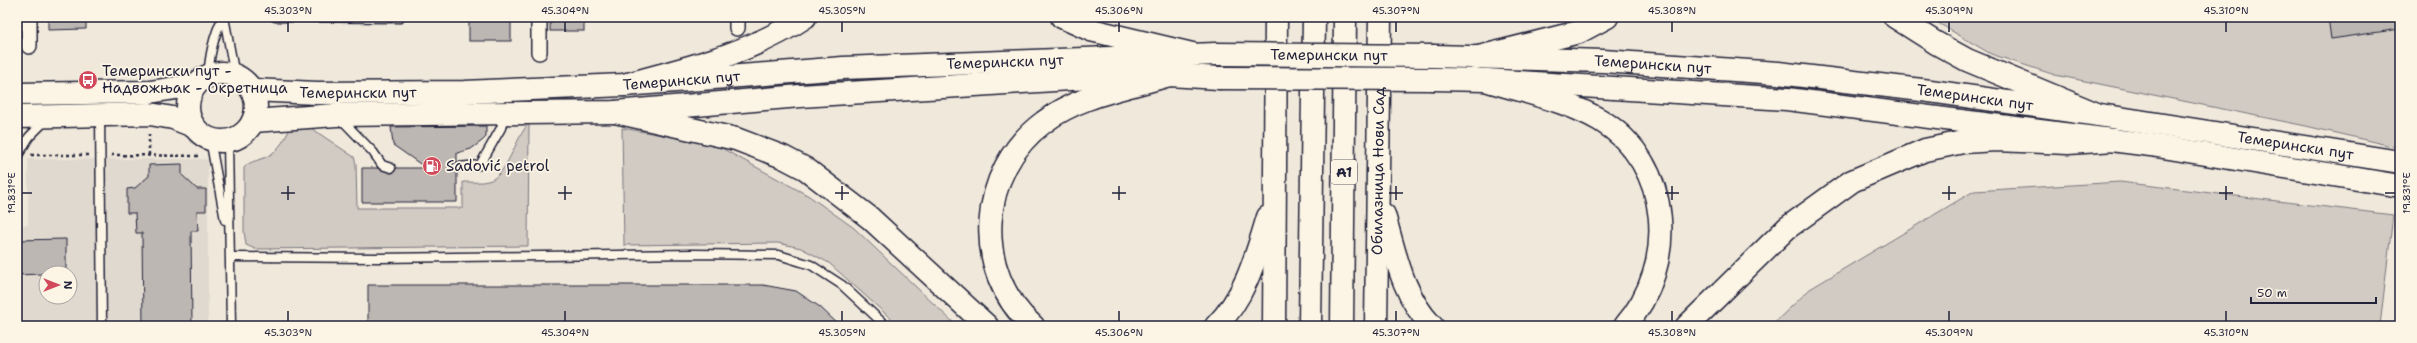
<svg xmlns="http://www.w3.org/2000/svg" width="2417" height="343" viewBox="0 0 2417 343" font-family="'Shantell Sans',sans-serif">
<rect width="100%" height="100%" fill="#efe8db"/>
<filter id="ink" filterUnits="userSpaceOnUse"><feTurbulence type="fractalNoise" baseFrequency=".025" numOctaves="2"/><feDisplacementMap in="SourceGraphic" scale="8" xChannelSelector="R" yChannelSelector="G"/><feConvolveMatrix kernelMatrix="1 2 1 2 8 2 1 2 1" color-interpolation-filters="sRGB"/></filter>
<g filter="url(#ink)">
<path fill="#e0d9cf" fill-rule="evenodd" d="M 28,159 L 208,159 L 208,326 L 17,326 L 17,225 L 28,225 ZM 46,273 L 70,273 L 70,297 L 46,297 Z"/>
<g fill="#d1cbc3" stroke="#7a767f">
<path d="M 1928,17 L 2400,17 L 2400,148 L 2306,126 L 2055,75 L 1991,54 Z"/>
<path d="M 299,122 L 311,128 L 354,157 L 356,164 L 357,208 L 463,208 L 463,182 C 471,182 481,183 488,181 C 507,177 515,138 529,123 L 528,246 L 255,249 L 246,245 L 244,231 L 244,168 C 249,161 258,161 266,157 C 280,151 286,136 293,123 Z"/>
<path d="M 622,128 L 714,144 L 809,196 L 854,228 L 957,326 L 899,326 L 829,263 L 801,248 L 778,243 L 624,245 Z"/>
<path d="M 2120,182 L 2393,215 L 2380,326 L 1771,326 L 1810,289 L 1974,191 Z"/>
</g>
<g fill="#bcb7b3" stroke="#22223b">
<path d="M 48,17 L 86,17 L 86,29 L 48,30 Z"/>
<rect x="469" y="17" width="42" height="24"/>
<rect x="550" y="17" width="34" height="14"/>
<path d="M 2328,17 L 2400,17 L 2400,29 L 2331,39 Z"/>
<path d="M 486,126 L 486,137 L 482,141 L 471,149 L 457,153 L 457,162 L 452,165 L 452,170 L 457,172 L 457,202 L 362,202 L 362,168 L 377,168 L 392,173 L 396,168 L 426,168 L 393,145 L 391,127 Z"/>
<path d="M 182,164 L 182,175 L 197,189 L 206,189 L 206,211 L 197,211 L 198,231 L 191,231 L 192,326 L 143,326 L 142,233 L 136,233 L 135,213 L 127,213 L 127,189 L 135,188 L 149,176 L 149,165 Z"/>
<path d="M 66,239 L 66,273 L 17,275 L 17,240 Z"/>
<path d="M 368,285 L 763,285 L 796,291 L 820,307 L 840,326 L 368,326 Z"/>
</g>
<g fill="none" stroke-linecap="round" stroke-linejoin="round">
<g stroke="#22223b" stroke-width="11">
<g id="service">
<path d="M 224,17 L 235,76"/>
<path d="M 275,17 L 400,18"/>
<path d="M 208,76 C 210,55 213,37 223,17"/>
<path d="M 100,116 L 102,326"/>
<path d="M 341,119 L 373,152 L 382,165 L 391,168"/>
<path d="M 210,139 L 225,220"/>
<path d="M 228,140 L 231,326"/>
<path d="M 17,157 L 29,137 L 46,120"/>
<path d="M 457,167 L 480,165 L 501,128 L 505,114"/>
<path d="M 231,257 L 378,258 L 694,254 L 779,255 L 811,265 L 842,285 L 886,326"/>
</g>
</g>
<g stroke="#22223b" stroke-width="18">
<g id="minor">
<path d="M 539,17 L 539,52"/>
<path d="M 737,28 L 737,17"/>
<path d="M 29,46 L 29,17"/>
</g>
</g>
<g stroke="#22223b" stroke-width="25">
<g id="secondary">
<path id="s1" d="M 1434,56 L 1603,61 L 1778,73 L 1930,91 L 2099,115 L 2400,162"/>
<circle cx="222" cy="107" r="34"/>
<path d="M 1434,79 L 1486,80 L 1787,99 L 2151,145 L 2400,186"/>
<path id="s2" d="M 252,90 L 317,93 L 465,92 L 624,85 L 843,68 L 1216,54"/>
<path d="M 17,94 L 150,92 L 195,85"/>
<path d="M 17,117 L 150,114 L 173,118 L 193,126"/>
<path d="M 253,121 L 336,115 L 615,112 L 800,96 L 1070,79 L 1169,75 L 1219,78"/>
</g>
</g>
<g stroke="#22223b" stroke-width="25">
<g id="primary">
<path d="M 1062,17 L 1091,30 L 1192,54"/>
<path d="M 1895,17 L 1936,43 L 1967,60 L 2099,115"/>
<path d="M 1475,58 L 1579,32 L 1607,17"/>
<path d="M 1486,80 C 1523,92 1566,100 1600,120 C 1673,163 1678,266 1625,326"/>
<path d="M 624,85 C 687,68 750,54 805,17"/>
<path d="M 615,112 L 736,139 L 783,157 L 806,169 L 870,218 L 987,326"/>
<path d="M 1384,215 C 1395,253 1403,297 1432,326"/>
<path d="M 1033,326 C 971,272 978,170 1044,122 C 1079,95 1127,88 1169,75"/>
<path d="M 1216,326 C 1246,296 1256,256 1268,217"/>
<path d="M 1274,326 L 1276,17"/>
<path id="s3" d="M 1376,326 L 1380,17"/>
<path d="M 1687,326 L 1787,228 L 1852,181 L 1925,150 L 1963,142 L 1996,140 L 2068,143 L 2115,140"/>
</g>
</g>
<g stroke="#22223b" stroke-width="25">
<g id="motorway">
<path d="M 1310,326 L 1314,17"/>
<path d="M 1342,326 L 1345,17"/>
</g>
</g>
<g stroke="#22223b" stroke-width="2.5" stroke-dasharray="3 3" stroke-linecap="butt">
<path d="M 31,155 L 88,155"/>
<path d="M 111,155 L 200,156"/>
<path d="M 149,155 L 149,133"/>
</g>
<use href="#service" stroke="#fcf5e5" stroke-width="8"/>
<use href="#minor" stroke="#fcf5e5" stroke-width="15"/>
<use href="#secondary" stroke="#fcf5e5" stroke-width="22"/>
<use href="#primary" stroke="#fcf5e5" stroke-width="22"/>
<use href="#motorway" stroke="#fcf5e5" stroke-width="22"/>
<g stroke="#22223b" stroke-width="25" stroke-linecap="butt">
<g id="secondary-bridge">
<path id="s4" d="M 1216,54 L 1434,56"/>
<path d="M 1219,78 L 1434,79"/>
</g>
</g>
<use href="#secondary-bridge" stroke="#fcf5e5" stroke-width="22"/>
</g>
</g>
<path fill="none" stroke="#22223b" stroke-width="1.5" d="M 288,22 L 288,32M 565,22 L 565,32M 842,22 L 842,32M 1119,22 L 1119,32M 1396,22 L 1396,32M 1672,22 L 1672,32M 1949,22 L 1949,32M 2226,22 L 2226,32M 288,186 L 288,200M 565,186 L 565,200M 842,186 L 842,200M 1119,186 L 1119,200M 1396,186 L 1396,200M 1672,186 L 1672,200M 1949,186 L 1949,200M 2226,186 L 2226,200M 22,193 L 32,193M 281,193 L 295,193M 558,193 L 572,193M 835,193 L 849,193M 1112,193 L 1126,193M 1389,193 L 1403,193M 1665,193 L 1679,193M 1942,193 L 1956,193M 2219,193 L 2233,193M 2385,193 L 2395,193M 288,311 L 288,321M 565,311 L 565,321M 842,311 L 842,321M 1119,311 L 1119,321M 1396,311 L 1396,321M 1672,311 L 1672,321M 1949,311 L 1949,321M 2226,311 L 2226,321"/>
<defs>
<g id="bus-disc" transform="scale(1)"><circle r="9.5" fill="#d1495b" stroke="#fcf5e5"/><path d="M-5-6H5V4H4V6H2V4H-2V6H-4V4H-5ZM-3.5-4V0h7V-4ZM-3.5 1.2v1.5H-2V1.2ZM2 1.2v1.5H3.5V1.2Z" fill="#fff"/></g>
<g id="fuel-disc" transform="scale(1)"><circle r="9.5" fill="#d1495b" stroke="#fcf5e5"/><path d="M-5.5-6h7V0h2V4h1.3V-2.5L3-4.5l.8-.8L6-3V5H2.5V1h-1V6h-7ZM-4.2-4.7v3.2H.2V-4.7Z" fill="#fff"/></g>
</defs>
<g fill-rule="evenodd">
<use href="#bus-disc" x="88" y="80"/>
<use href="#fuel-disc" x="432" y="166"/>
</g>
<g text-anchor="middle" stroke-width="3.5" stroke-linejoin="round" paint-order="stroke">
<rect fill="#fcf5e5" stroke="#63616e" stroke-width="1" x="1331" y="160" width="26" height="24" rx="3"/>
<g font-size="14" font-weight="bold" fill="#22223b">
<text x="1344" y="177">A1</text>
</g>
<g font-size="15" fill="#22223b" stroke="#fcf5e5">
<text dy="5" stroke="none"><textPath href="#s4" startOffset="113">Темерински пут</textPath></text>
<text dy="5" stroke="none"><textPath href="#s2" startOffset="754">Темерински пут</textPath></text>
<text dy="5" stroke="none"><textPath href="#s1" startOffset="219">Темерински пут</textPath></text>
<text dy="5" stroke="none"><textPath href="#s2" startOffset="430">Темерински пут</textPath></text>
<text dy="5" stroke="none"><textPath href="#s2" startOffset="106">Темерински пут</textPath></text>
<text dy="5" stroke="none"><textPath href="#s1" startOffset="543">Темерински пут</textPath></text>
<text dy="5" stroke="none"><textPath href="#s1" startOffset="867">Темерински пут</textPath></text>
<text dy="5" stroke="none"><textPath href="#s3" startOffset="155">Обилазница Нови Сад</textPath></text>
</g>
<g font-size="15" fill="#22223b" stroke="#fcf5e5" text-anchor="start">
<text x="102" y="76">Темерински пут -<tspan x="102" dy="17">Надвожњак - Окретница</tspan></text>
<text x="446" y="171">Sadović petrol</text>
</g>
</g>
<rect width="2417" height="343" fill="none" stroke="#fcf5e5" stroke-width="44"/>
<g transform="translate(58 285) rotate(90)"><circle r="19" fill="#fcf5e5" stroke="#a5a1a1"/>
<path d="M0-3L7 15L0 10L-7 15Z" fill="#d1495b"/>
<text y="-6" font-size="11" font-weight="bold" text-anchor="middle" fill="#22223b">N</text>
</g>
<path d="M2251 297v6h125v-6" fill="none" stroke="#22223b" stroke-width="2"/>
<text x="2257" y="297" font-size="12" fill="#22223b" stroke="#fcf5e5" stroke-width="3" paint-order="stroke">50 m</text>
<rect x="22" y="22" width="2373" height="299" fill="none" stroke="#22223b" stroke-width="1.5"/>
<g font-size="10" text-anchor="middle" fill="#22223b">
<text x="288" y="14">45.303°N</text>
<text x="565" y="14">45.304°N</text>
<text x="842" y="14">45.305°N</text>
<text x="1119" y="14">45.306°N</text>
<text x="1396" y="14">45.307°N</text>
<text x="1672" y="14">45.308°N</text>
<text x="1949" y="14">45.309°N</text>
<text x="2226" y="14">45.310°N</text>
<text transform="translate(2406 193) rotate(-90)" y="4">19.831°E</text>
<text transform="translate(11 193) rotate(-90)" y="4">19.831°E</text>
<text x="288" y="336">45.303°N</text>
<text x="565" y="336">45.304°N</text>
<text x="842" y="336">45.305°N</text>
<text x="1119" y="336">45.306°N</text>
<text x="1396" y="336">45.307°N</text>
<text x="1672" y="336">45.308°N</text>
<text x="1949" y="336">45.309°N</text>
<text x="2226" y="336">45.310°N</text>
</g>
</svg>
